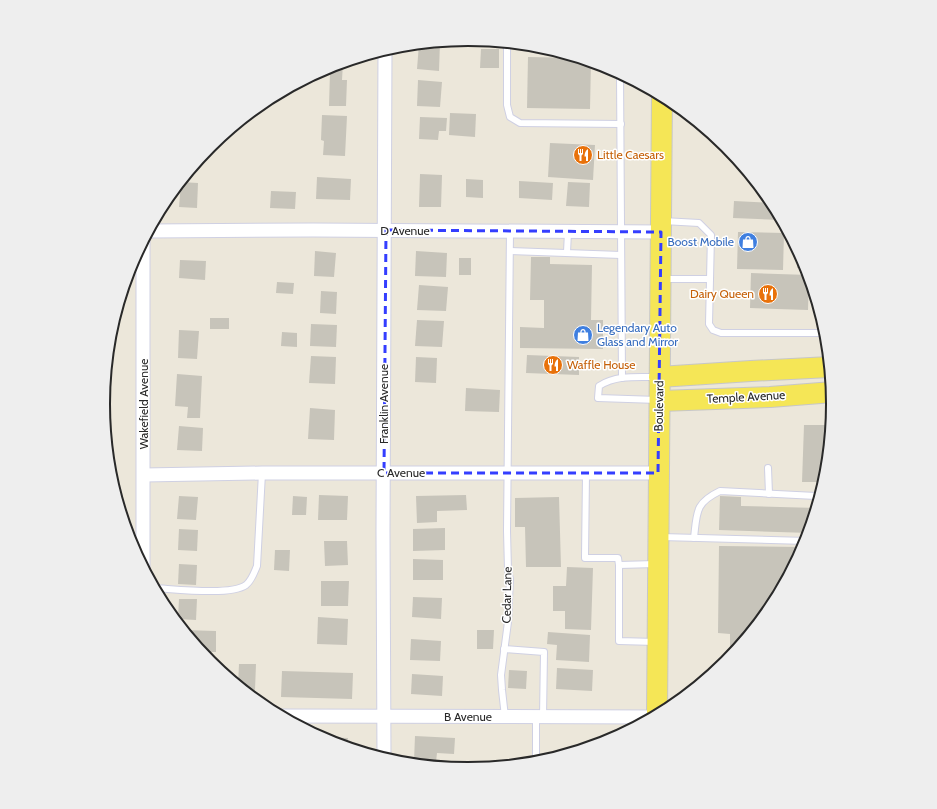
<svg xmlns="http://www.w3.org/2000/svg" width="937" height="809" viewBox="0 0 937 809" font-family="Cabin,sans-serif">
<rect width="100%" height="100%" fill="#ece7da"/>
<g fill="#c7c4ba">
<path d="M 440,42 L 439,71 L 417,69 L 419,44 Z"/>
<path d="M 481,49 L 499,49 L 499,68 L 480,68 Z"/>
<path d="M 528,57 L 580,58 L 591,61 L 590,109 L 527,108 Z"/>
<path d="M 343,63 L 342,80 L 347,80 L 346,106 L 329,106 L 330,72 L 325,72 L 325,69 Z"/>
<path d="M 418,80 L 442,82 L 440,107 L 417,106 Z"/>
<path d="M 450,113 L 476,114 L 475,137 L 449,135 Z"/>
<path d="M 322,115 L 347,116 L 345,156 L 323,155 L 324,141 L 321,140 Z"/>
<path d="M 420,117 L 447,118 L 446,131 L 439,131 L 438,140 L 419,139 Z"/>
<path d="M 550,143 L 595,145 L 593,180 L 548,177 Z"/>
<path d="M 420,174 L 442,175 L 441,207 L 419,207 Z"/>
<path d="M 317,177 L 351,179 L 350,200 L 316,199 Z"/>
<path d="M 466,179 L 483,180 L 483,198 L 466,197 Z"/>
<path d="M 519,181 L 553,183 L 552,200 L 519,198 Z"/>
<path d="M 181,182 L 198,183 L 197,208 L 179,207 Z"/>
<path d="M 568,182 L 590,183 L 589,207 L 566,206 Z"/>
<path d="M 271,191 L 296,192 L 295,209 L 270,208 Z"/>
<path d="M 734,201 L 773,203 L 781,218 L 781,220 L 733,218 Z"/>
<path d="M 738,232 L 784,233 L 783,270 L 737,269 Z"/>
<path d="M 798,250 L 806,265 L 808,269 L 797,268 Z"/>
<path d="M 315,251 L 336,253 L 334,277 L 314,276 Z"/>
<path d="M 416,251 L 447,253 L 446,277 L 415,276 Z"/>
<path d="M 531,257 L 550,257 L 550,264 L 592,265 L 591,320 L 603,320 L 603,349 L 520,348 L 520,327 L 544,328 L 544,300 L 530,300 Z"/>
<rect x="459" y="258" width="12" height="17"/>
<path d="M 180,260 L 206,261 L 205,280 L 179,278 Z"/>
<path d="M 751,273 L 809,275 L 808,310 L 750,308 Z"/>
<path d="M 277,282 L 294,283 L 293,294 L 276,293 Z"/>
<path d="M 419,285 L 448,287 L 446,311 L 417,310 Z"/>
<path d="M 321,291 L 337,292 L 336,314 L 320,313 Z"/>
<rect x="210" y="318" width="19" height="11"/>
<path d="M 417,320 L 444,321 L 442,347 L 415,346 Z"/>
<path d="M 311,324 L 337,325 L 336,347 L 310,346 Z"/>
<path d="M 179,330 L 199,331 L 197,359 L 178,358 Z"/>
<path d="M 282,332 L 297,333 L 297,347 L 281,346 Z"/>
<path d="M 527,355 L 579,357 L 579,375 L 526,373 Z"/>
<path d="M 311,356 L 336,357 L 335,384 L 309,383 Z"/>
<path d="M 416,357 L 437,358 L 436,383 L 415,382 Z"/>
<path d="M 177,374 L 202,376 L 200,418 L 187,418 L 188,407 L 175,406 Z"/>
<path d="M 466,388 L 500,390 L 499,412 L 465,411 Z"/>
<path d="M 310,408 L 335,410 L 334,440 L 308,439 Z"/>
<path d="M 804,425 L 832,425 L 827,476 L 825,482 L 802,482 Z"/>
<path d="M 179,426 L 203,428 L 202,451 L 177,450 Z"/>
<path d="M 319,495 L 348,496 L 347,520 L 318,520 Z"/>
<path d="M 466,495 L 467,510 L 437,511 L 437,522 L 417,523 L 416,496 Z"/>
<path d="M 179,496 L 198,497 L 196,520 L 177,519 Z"/>
<path d="M 293,496 L 307,497 L 306,515 L 292,515 Z"/>
<path d="M 720,496 L 741,497 L 741,506 L 817,508 L 810,533 L 719,530 Z"/>
<path d="M 559,497 L 561,567 L 526,567 L 525,527 L 515,527 L 515,498 Z"/>
<path d="M 445,528 L 445,550 L 413,551 L 413,529 Z"/>
<path d="M 179,529 L 198,530 L 197,551 L 178,550 Z"/>
<path d="M 324,541 L 347,541 L 348,565 L 325,566 Z"/>
<path d="M 719,546 L 801,547 L 801,555 L 772,608 L 730,659 L 730,634 L 718,633 Z"/>
<path d="M 275,550 L 290,550 L 289,571 L 274,570 Z"/>
<path d="M 413,559 L 443,560 L 443,580 L 413,580 Z"/>
<path d="M 179,564 L 197,565 L 196,585 L 178,584 Z"/>
<path d="M 567,567 L 593,568 L 591,630 L 565,629 L 565,611 L 553,611 L 553,586 L 566,586 Z"/>
<path d="M 321,581 L 349,581 L 348,606 L 321,606 Z"/>
<path d="M 413,597 L 442,598 L 441,619 L 412,617 Z"/>
<path d="M 179,599 L 197,599 L 196,620 L 178,619 Z"/>
<path d="M 318,617 L 348,619 L 347,645 L 317,644 Z"/>
<path d="M 183,630 L 216,631 L 216,652 L 201,652 Z"/>
<path d="M 477,630 L 494,630 L 493,649 L 477,649 Z"/>
<path d="M 548,632 L 590,635 L 589,662 L 556,660 L 557,645 L 547,644 Z"/>
<path d="M 411,639 L 441,641 L 440,661 L 410,660 Z"/>
<path d="M 239,664 L 256,664 L 255,690 L 242,689 L 238,686 Z"/>
<path d="M 557,668 L 593,670 L 592,691 L 556,689 Z"/>
<path d="M 509,670 L 527,671 L 526,689 L 508,688 Z"/>
<path d="M 282,671 L 353,673 L 352,699 L 281,697 Z"/>
<path d="M 412,674 L 443,676 L 442,696 L 411,694 Z"/>
<path d="M 415,736 L 455,738 L 454,754 L 437,753 L 436,762 L 414,761 Z"/>
<path d="M 318,737 L 348,738 L 347,748 L 328,742 Z"/>
</g>
<g fill="none" stroke-linecap="round" stroke-linejoin="round">
<g stroke="#cfd0e3" stroke-width="8">
<g id="service">
<path d="M 507,43 L 507,105 L 510,117 L 520,123 L 621,124"/>
<path d="M 620,73 L 622,378"/>
<path d="M 663,221 L 699,223 L 711,235 L 709,324 L 713,330 L 721,333 L 827,333"/>
<path d="M 510,251 L 621,255"/>
<path d="M 567,252 L 568,232"/>
<path d="M 664,279 L 710,279"/>
<path d="M 828,364 L 828,343"/>
<path d="M 656,377 C 636,377 616,375 599,386 L 598,398 L 658,400"/>
<path d="M 768,468 L 769,494"/>
<path d="M 586,473 L 585,558 L 618,558 L 619,565"/>
<path d="M 661,537 L 807,541"/>
<path d="M 694,538 C 697,512 695,503 720,491 L 816,496 L 820,499"/>
<path d="M 154,588 C 174,589 231,596 246,585 C 252,580 254,573 257,566 L 262,473"/>
<path d="M 656,642 L 619,641 L 619,565 L 656,564"/>
<path d="M 504,649 L 544,652 L 543,717"/>
<path d="M 505,717 L 502,690 L 501,675 L 508,622 L 510,579 L 508,570 L 507,531 L 510,231"/>
<path d="M 536,763 L 536,717"/>
</g>
</g>
<g stroke="#cfd0e3" stroke-width="15">
<g id="minor">
<path d="M 149,231 L 313,230 L 661,232"/>
<path d="M 144,475 L 262,473 L 658,473"/>
<path d="M 143,568 L 143,241"/>
<path d="M 280,716 L 656,717"/>
<path d="M 384,759 L 383,532 L 385,50"/>
</g>
</g>
<g stroke="#c7c7c7" stroke-width="22">
<g id="primary">
<path d="M 659,377 L 751,371 L 830,367"/>
<path d="M 660,401 L 770,397 L 833,392"/>
<path d="M 657,716 L 662,96"/>
</g>
</g>
<use href="#service" stroke="#fff" stroke-width="6"/>
<use href="#minor" stroke="#fff" stroke-width="13"/>
<use href="#primary" stroke="#f5e656" stroke-width="20"/>
</g>
<path fill="none" stroke="#343eff" stroke-width="3" stroke-dasharray="8 5" stroke-linejoin="round" d="M 386,230 L 661,232 L 658,473 L 384,473 Z"/>
<defs>
<g id="restaurant-disc" transform="scale(1)"><circle r="9.5" fill="#e8710a" stroke="#fff"/><path d="M-5-6h1v4h1v-4h1v4h1v-4h1v5L-1.5 .5V6h-2V.5L-5-1ZM5-6V6H3V1.5H1.5Q1.5-4 5-6Z" fill="#fff"/></g>
<g id="shop-disc" transform="scale(1)"><circle r="9.5" fill="#3f7fe0" stroke="#fff"/><path d="M-5-2.5h2.3a2.7 3.5 0 0 1 5.4 0H5L5.5 6h-11ZM-1.5-2.5h3a1.5 2.3 0 0 0-3 0Z" fill="#fff"/></g>
</defs>
<g fill-rule="evenodd">
<use href="#restaurant-disc" x="583" y="155"/>
<use href="#shop-disc" x="748" y="242"/>
<use href="#restaurant-disc" x="768" y="294"/>
<use href="#shop-disc" x="583" y="335"/>
<use href="#restaurant-disc" x="553" y="365"/>
</g>
<g text-anchor="middle" stroke-width="3" stroke-linejoin="round" paint-order="stroke">
<g font-size="12" fill="#c56008" stroke="#fff" text-anchor="start">
<text x="597" y="159">Little Caesars</text>
<text x="754" y="298" text-anchor="end">Dairy Queen</text>
<text x="567" y="369">Waffle House</text>
</g>
<g font-size="12" fill="#292929" stroke="#fff">
<text x="405" y="235">D Avenue</text>
<text transform="translate(746 397) rotate(-3)" y="4">Temple Avenue</text>
<text transform="translate(144 404) rotate(-90)" y="4">Wakefield Avenue</text>
<text transform="translate(384 404) rotate(-90)" y="4">Franklin Avenue</text>
<text transform="translate(659 406) rotate(-89)" y="4">Boulevard</text>
<text x="401" y="477">C Avenue</text>
<text transform="translate(507 595) rotate(-89)" y="4">Cedar Lane</text>
<text x="468" y="721">B Avenue</text>
</g>
<g font-size="12" fill="#366cbe" stroke="#fff" text-anchor="end">
<text x="734" y="246">Boost Mobile</text>
<text x="597" y="332" text-anchor="start">Legendary Auto<tspan x="597" dy="14">Glass and Mirror</tspan></text>
</g>
</g>
<path d="M0 0H937V809H0ZM110 404a358 358 0 1 1 716 0a358 358 0 1 1-716 0Z" fill="#eee" fill-rule="evenodd"/>
<path fill="none" stroke="#292929" stroke-width="2" d="M110 404a358 358 0 1 1 716 0a358 358 0 1 1-716 0Z"/>
</svg>
